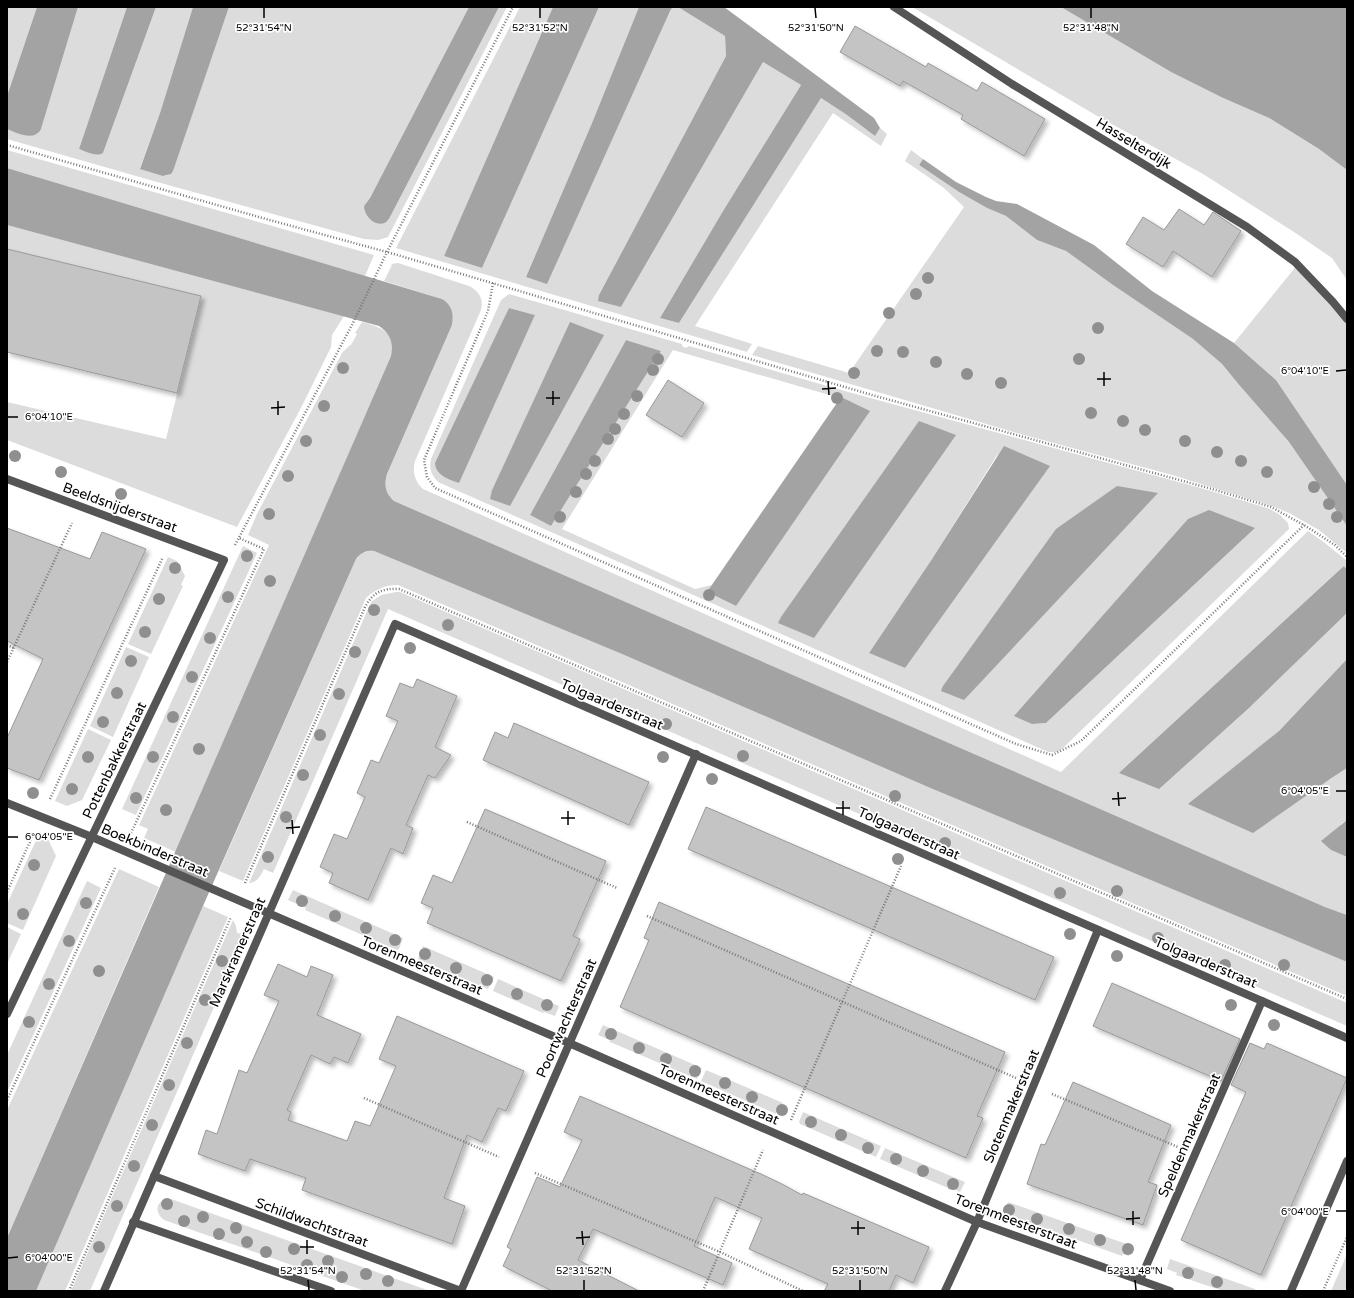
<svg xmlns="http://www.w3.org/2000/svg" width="1354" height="1298" viewBox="0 0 1354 1298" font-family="'Varela Round',sans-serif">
<defs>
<filter id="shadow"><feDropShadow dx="3.5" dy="3.5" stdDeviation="2" flood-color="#0004"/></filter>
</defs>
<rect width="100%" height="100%" fill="#fff"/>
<g fill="#dcdcdc" fill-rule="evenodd">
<path d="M 7,7 L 37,7 L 7,96 Z"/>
<path d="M 78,7 L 127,7 L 79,149 L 101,154 L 103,153 L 156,7 L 193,7 L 160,113 L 140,168 L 165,176 L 172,173 L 173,170 L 229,7 L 469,7 L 370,198 L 364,206 L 366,214 L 388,221 L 499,7 L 507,7 L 388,237 L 378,240 L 364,239 L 150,180 L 7,139 L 7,129 L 31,136 L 41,129 Z"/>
<path d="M 520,7 L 553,7 L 444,256 L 482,268 L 599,7 L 639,7 L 592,123 L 526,277 L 547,283 L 671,9 L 678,7 L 725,36 L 726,56 L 599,295 L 621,307 L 763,62 L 801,85 L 723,211 L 660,318 L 679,323 L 821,98 L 847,115 L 875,136 L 880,128 L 887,134 L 881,146 L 833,113 L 695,326 L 752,344 L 747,352 L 396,248 Z"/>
<path d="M 912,7 L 1061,7 L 1171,72 L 1221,97 L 1269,118 L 1319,149 L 1347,170 L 1347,280 L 1332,258 L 1294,232 L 1203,174 L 1099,117 Z"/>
<path d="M 7,150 L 374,255 L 365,276 L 7,168 Z"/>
<path d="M 911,150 L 923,159 L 919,165 L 959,192 L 987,208 L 1006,216 L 1037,240 L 1066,251 L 1113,285 L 1193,339 L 1222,364 L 1240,386 L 1289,442 L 1347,526 L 1347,553 L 1319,530 L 1289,513 L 1272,506 L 1172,475 L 1010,431 L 752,355 L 758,346 L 849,373 L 964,207 L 944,188 L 905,161 Z"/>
<path d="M 7,225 L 344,316 L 332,335 L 331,347 L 302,406 L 237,527 L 7,440 L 7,402 L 166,439 L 201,296 L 7,249 Z"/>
<path d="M 398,263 L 469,286 C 479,291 484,299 481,310 L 415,461 C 412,472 415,482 423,489 L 1061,772 L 1308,531 L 1325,543 L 1347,561 L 1347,570 L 1344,566 L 1250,707 L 1347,613 L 1347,659 L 1279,731 L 1330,779 L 1347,768 L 1347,820 L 1341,824 L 1331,850 L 1347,857 L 1347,915 L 1325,907 L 394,501 C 385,493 384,485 387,474 L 452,325 L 453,318 L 442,299 L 384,281 L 392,265 L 391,264 Z"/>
<path d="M 1298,264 L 1333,302 L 1347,323 L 1347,485 L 1276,380 L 1234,343 Z"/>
<path d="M 509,294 L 682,344 L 682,346 L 686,348 L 689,346 L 841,390 L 1208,490 L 1270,509 L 1280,515 L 1288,523 L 1289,529 L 1063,748 L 1057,752 L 1048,752 L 438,482 C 431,474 429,469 431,459 L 501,300 ZM 509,308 L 535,315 L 459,482 L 443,477 L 438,472 ZM 570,323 L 510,506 L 491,499 L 492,490 ZM 626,340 L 661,351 L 551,526 L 530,515 ZM 673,350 L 833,396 L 836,403 L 841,397 L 736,606 L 708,593 L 712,585 L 695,589 L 562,529 ZM 999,452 L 905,668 L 869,653 L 932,559 ZM 1255,528 L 1046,723 L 1032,724 Z"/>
<path d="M 362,322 C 380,327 398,332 391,356 L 176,852 L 144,838 L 148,829 L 139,825 L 269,545 L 248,535 L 257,514 L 342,353 L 350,345 L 351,345 L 357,334 L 355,333 Z"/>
<path d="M 243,546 L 257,553 L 136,815 L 122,809 Z"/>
<path d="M 369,551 L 374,551 L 622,654 L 928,787 L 1347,962 L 1347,996 L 398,585 C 385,585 376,589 366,598 L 243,881 L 219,871 L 356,559 L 362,553 Z"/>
<path d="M 168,557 L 177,561 L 185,576 L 181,585 L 183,586 L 151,654 L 128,644 Z"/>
<path d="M 396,592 L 400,592 L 1347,1003 L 1347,1026 L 388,609 L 273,873 L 264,869 C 260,876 258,882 249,883 L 371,602 L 381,595 Z"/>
<path d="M 126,647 L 149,657 L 113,737 L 90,726 Z"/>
<path d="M 88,729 L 111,740 L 82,800 L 67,806 L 55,801 Z"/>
<path d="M 39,834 L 47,837 L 56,856 L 23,930 L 7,923 L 7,904 Z"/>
<path d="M 119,869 L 159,887 L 7,1238 L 7,1110 Z"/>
<path d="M 87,881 L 101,888 L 7,1092 L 7,1055 Z"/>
<path d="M 293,890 L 403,938 L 399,949 L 397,950 L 305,910 L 306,908 L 288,900 Z"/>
<path d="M 203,906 L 228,917 L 65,1291 L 36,1291 Z"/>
<path d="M 233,920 L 236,926 L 237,933 L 245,934 L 245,936 L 90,1291 L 71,1291 Z"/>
<path d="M 7,927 L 21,934 L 7,964 Z"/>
<path d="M 423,946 L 494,977 L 488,989 L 418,959 Z"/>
<path d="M 498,979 L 559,1006 L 555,1016 L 544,1012 L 543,1013 L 493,991 Z"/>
<path d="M 603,1025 L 702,1068 L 697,1079 L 610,1042 L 609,1043 L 610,1040 L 598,1035 Z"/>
<path d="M 706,1070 L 783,1103 L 779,1114 L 776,1112 L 776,1114 L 701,1081 Z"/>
<path d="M 803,1112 L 881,1146 L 876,1157 L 800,1124 L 799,1122 Z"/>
<path d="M 885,1148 L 965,1182 L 960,1192 L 950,1188 L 948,1190 L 948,1188 L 880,1159 Z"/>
<path d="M 166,1199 L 171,1199 L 430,1291 L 365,1291 L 164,1220 C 155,1213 155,1203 166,1199 Z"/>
<path d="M 1008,1202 L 1132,1246 L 1129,1256 L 1123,1254 L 1122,1256 L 1016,1218 L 1014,1218 L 1014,1216 L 1003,1212 Z"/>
<path d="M 1347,1254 L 1347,1291 L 1331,1291 Z"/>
<path d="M 1170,1259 L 1255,1289 L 1255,1291 L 1223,1291 L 1176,1275 L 1177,1273 L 1167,1269 Z"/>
</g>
<g fill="#a3a3a3">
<path d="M 37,7 L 78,7 L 41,129 C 34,142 17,133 7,129 L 7,96 Z"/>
<path d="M 127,7 L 156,7 L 103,153 C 96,157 87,152 79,149 Z"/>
<path d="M 193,7 L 229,7 L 173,171 L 171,174 L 163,176 L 140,169 L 160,113 Z"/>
<path d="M 469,7 L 499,7 L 389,219 C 380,231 364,218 364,206 L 370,198 Z"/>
<path d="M 553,7 L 599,7 L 482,268 L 444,256 Z"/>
<path d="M 639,7 L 675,7 L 671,9 L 547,284 L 526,277 L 592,123 Z"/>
<path d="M 678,7 L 724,7 L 874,118 L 880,128 L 875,136 L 847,115 L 821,98 L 679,323 L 660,318 L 723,211 L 801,85 L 763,62 L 621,307 L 598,301 L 599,295 L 726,56 L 725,36 Z"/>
<path d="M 1061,7 L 1347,7 L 1347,170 L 1319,149 L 1269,118 L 1221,97 L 1171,72 Z"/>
<path d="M 923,159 L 956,182 L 986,197 L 996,201 L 1017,204 L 1094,245 L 1152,291 L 1234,343 L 1276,380 L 1347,485 L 1347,526 L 1289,442 L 1240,386 L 1222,364 L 1193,339 L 1113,285 L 1066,251 L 1037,240 L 1006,216 L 987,208 L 959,192 L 919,165 Z"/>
<path d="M 7,168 L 442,299 C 452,305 454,314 452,325 L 387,474 C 384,485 385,493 394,501 L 1325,907 L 1347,915 L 1347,962 L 928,787 L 622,654 L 374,551 C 366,550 361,553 356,559 L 203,906 L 36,1291 L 7,1291 L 7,1238 L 391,356 C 394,343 390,333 379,326 L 7,225 Z"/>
<path d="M 509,308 L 535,315 L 459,483 C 448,479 436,476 435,463 Z"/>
<path d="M 570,322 L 604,335 L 510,506 L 490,499 L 492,490 Z"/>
<path d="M 626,340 L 661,351 L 551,526 L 530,515 Z"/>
<path d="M 841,397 L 870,411 L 736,606 L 707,592 Z"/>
<path d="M 919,421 L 956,435 L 814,638 L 778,623 L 781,617 Z"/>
<path d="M 1004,446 L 1050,466 L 905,668 L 869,653 L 932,559 Z"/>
<path d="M 1117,486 L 1158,493 L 964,700 L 941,691 L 943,686 L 1056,529 Z"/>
<path d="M 1209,510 L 1255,528 L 1046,723 L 1032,724 L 1014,716 L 1188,519 Z"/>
<path d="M 1344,566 L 1347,570 L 1347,613 L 1250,707 L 1159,789 L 1119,773 Z"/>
<path d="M 1347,659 L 1347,768 L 1330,779 L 1253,833 L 1188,804 L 1279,731 Z"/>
<path d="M 1347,820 L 1347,857 L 1331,850 L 1321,841 Z"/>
</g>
<g fill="#c4c4c4" stroke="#999" filter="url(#shadow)">
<path d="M 855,26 L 926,67 L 928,63 L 977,91 L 982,82 L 1045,119 L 1024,156 L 961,119 L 963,115 L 903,81 L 900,86 L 840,52 Z"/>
<path d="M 1179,209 L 1204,225 L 1213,212 L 1241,231 L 1212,277 L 1173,251 L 1163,267 L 1126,244 L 1143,217 L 1164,230 Z"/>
<path d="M 7,249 L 201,296 L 177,393 L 7,352 Z"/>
<path d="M 668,380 L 704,403 L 682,437 L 646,415 Z"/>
<path d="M 7,528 L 90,559 L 102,532 L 146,549 L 39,780 L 7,768 L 7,738 L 43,659 L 7,641 Z"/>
<path d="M 417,679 L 457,696 L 435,747 L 451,755 L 435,778 L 428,775 L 406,825 L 413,828 L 403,854 L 391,848 L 368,900 L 329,883 L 333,873 L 320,867 L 334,834 L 347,839 L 365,797 L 357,793 L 371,760 L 379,763 L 398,721 L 386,716 L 400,683 L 413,688 Z"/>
<path d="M 514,723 L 649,782 L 629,825 L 483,760 L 495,732 L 508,738 Z"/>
<path d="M 706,807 L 1054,957 L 1035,1000 L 688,849 Z"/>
<path d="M 485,809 L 606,861 L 573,936 L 580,939 L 561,981 L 427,923 L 433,908 L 421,903 L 433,875 L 452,883 Z"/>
<path d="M 659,902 L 1005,1052 L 977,1116 L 983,1118 L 966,1158 L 620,1007 L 649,940 L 644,938 Z"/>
<path d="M 278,964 L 307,977 L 311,966 L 333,975 L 317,1015 L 361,1034 L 348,1063 L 334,1057 L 330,1064 L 311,1055 L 287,1110 L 291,1112 L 288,1120 L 347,1141 L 355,1121 L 370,1126 L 396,1066 L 379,1059 L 397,1016 L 524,1071 L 506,1111 L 498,1108 L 482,1142 L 467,1135 L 444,1198 L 465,1206 L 452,1244 L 302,1190 L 306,1178 L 250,1159 L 245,1171 L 198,1154 L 206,1130 L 217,1134 L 239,1070 L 247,1073 L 279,1001 L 264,995 Z"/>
<path d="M 1112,983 L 1240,1039 L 1221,1081 L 1093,1026 Z"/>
<path d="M 1250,1043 L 1264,1049 L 1267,1043 L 1347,1078 L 1261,1275 L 1181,1240 L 1246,1092 L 1231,1085 Z"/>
<path d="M 1073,1082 L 1171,1125 L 1148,1182 L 1157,1185 L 1143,1225 L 1027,1184 L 1041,1144 L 1045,1145 Z"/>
<path d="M 580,1096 L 761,1174 L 782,1184 L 802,1195 L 803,1193 L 929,1247 L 913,1283 L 896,1275 L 889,1291 L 824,1291 L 828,1284 L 749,1249 L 762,1218 L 715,1197 L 694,1246 L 732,1263 L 723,1285 L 593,1229 L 578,1260 L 639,1291 L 552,1291 L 503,1266 L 511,1249 L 507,1247 L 537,1177 L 560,1187 L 582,1140 L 564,1132 Z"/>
</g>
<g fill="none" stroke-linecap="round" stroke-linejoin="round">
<g stroke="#777" stroke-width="2.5" stroke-dasharray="1 2" stroke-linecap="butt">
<path d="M 7,145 L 266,219 L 387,252 L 872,395 L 1212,489 L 1271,507 L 1304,525 L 1335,545 L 1347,557"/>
<path d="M 493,283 L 488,311 L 424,460 L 427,477 L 435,488 L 1016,744 L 1052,755 L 1081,741 L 1304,525"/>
<path d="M 235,545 L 353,323 L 387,252 L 513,7"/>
<path d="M 7,645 L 14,648"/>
<path d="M 7,662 L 72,523"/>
<path d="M 50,799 L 163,557"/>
<path d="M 467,822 L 617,888"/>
<path d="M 131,833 L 264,549 L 239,538"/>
<path d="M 245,883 L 365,607 C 373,592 383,588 399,589 L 1347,999"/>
<path d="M 7,892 L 33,835"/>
<path d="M 647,916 L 1016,1078"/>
<path d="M 1052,1094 L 1178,1147"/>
<path d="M 364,1098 L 499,1157"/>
<path d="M 7,1100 L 115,868"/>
<path d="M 791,1120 L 901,866"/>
<path d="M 535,1173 L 720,1252 L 803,1291"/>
<path d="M 69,1291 L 231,917"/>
<path d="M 703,1291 L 763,1150"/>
<path d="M 1323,1291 L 1347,1237"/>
</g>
<g stroke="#555" stroke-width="8">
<path d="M 894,7 L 1012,84 L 1247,227 L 1295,262 L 1333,302 L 1347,319"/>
<path d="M 7,479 L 224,560 L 7,1014"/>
<path d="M 7,803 L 92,837 L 569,1043 L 977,1222 L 1170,1291"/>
<path d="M 154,1176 L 461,1291"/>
<path d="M 133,1222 L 331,1291"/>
<path d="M 1140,1280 L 1262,1001"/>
<path d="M 104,1291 L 395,624 L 1347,1038"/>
<path d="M 461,1291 L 696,754"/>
<path d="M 945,1291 L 977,1222 L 1098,930"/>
<path d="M 1291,1291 L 1347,1161"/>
</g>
</g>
<g fill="#8f8f8f">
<circle cx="928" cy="278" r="6"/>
<circle cx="916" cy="294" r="6"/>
<circle cx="889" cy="313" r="6"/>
<circle cx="1098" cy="328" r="6"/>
<circle cx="877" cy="351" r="6"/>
<circle cx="903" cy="352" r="6"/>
<circle cx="658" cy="359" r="6"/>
<circle cx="1079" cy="359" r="6"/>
<circle cx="936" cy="362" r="6"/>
<circle cx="343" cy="368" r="6"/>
<circle cx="653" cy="370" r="6"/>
<circle cx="854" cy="373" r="6"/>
<circle cx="967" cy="374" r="6"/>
<circle cx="1001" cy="383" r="6"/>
<circle cx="637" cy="396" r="6"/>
<circle cx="837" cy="398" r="6"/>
<circle cx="324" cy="406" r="6"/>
<circle cx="1091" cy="413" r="6"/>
<circle cx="624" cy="414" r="6"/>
<circle cx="1123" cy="421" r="6"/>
<circle cx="615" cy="429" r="6"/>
<circle cx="1145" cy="430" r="6"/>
<circle cx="608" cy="439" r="6"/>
<circle cx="306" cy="441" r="6"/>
<circle cx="1185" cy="441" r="6"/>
<circle cx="1217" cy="452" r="6"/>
<circle cx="15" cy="456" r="6"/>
<circle cx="595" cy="461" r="6"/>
<circle cx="1241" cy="461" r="6"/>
<circle cx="61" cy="472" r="6"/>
<circle cx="1267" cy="472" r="6"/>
<circle cx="586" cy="474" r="6"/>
<circle cx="288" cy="476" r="6"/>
<circle cx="1314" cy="487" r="6"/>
<circle cx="576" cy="492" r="6"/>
<circle cx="121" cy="494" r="6"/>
<circle cx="1329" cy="504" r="6"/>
<circle cx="269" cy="514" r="6"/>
<circle cx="560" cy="517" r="6"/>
<circle cx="1337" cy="517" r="6"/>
<circle cx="247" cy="556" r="6"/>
<circle cx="175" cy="568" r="6"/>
<circle cx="270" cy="581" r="6"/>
<circle cx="709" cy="595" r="6"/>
<circle cx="228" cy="597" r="6"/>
<circle cx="159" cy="599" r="6"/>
<circle cx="374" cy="610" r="6"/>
<circle cx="448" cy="625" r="6"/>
<circle cx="145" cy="632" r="6"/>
<circle cx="210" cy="638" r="6"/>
<circle cx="410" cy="648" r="6"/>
<circle cx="355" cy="652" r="6"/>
<circle cx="131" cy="661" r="6"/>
<circle cx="192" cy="677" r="6"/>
<circle cx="117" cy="693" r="6"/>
<circle cx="339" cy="694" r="6"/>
<circle cx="173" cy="717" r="6"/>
<circle cx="103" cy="722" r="6"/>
<circle cx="666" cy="724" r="6"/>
<circle cx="320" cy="735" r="6"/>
<circle cx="199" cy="749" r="6"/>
<circle cx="743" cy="756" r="6"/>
<circle cx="88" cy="757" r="6"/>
<circle cx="153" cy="757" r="6"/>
<circle cx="663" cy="757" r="6"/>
<circle cx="303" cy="775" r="6"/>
<circle cx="712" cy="779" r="6"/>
<circle cx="72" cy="789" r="6"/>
<circle cx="33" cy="793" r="6"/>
<circle cx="895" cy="796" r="6"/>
<circle cx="136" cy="798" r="6"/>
<circle cx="166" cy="810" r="6"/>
<circle cx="286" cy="817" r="6"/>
<circle cx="945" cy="843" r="6"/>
<circle cx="268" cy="857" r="6"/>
<circle cx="898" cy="859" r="6"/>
<circle cx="34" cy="865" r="6"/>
<circle cx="1117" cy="891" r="6"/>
<circle cx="1060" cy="893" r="6"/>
<circle cx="302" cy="901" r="6"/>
<circle cx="86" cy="903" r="6"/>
<circle cx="23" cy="914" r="6"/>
<circle cx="335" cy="916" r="6"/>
<circle cx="366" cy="928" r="6"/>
<circle cx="1070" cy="934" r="6"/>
<circle cx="1158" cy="938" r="6"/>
<circle cx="395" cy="940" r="6"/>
<circle cx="69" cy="941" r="6"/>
<circle cx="425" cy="954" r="6"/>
<circle cx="1117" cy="956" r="6"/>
<circle cx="222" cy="961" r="6"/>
<circle cx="1225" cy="965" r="6"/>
<circle cx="1284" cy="965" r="6"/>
<circle cx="456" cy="968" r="6"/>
<circle cx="99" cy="971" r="6"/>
<circle cx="487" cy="980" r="6"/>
<circle cx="49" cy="984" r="6"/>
<circle cx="517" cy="994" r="6"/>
<circle cx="205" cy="1000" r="6"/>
<circle cx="547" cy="1005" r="6"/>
<circle cx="1231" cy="1005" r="6"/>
<circle cx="29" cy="1022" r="6"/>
<circle cx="1274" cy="1025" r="6"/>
<circle cx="611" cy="1034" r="6"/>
<circle cx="187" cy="1043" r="6"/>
<circle cx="639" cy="1048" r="6"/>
<circle cx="666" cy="1059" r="6"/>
<circle cx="695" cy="1071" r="6"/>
<circle cx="725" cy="1083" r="6"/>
<circle cx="169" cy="1085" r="6"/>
<circle cx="752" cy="1097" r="6"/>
<circle cx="782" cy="1110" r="6"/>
<circle cx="811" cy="1122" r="6"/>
<circle cx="152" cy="1125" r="6"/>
<circle cx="841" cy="1135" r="6"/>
<circle cx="868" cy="1148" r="6"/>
<circle cx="896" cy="1159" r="6"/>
<circle cx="134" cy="1166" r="6"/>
<circle cx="923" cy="1171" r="6"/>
<circle cx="953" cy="1184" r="6"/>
<circle cx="167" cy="1204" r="6"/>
<circle cx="117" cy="1206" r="6"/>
<circle cx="1009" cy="1210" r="6"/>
<circle cx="203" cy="1217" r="6"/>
<circle cx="1037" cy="1219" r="6"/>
<circle cx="184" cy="1221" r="6"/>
<circle cx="236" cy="1228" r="6"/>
<circle cx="1069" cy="1229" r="6"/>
<circle cx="219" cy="1234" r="6"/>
<circle cx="1100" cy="1240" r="6"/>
<circle cx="247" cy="1242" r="6"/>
<circle cx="99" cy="1247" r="6"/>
<circle cx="294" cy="1249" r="6"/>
<circle cx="1128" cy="1249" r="6"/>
<circle cx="266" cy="1252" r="6"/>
<circle cx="328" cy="1261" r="6"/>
<circle cx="307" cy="1265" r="6"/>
<circle cx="1188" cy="1273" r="6"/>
<circle cx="366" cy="1274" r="6"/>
<circle cx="342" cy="1277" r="6"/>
<circle cx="388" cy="1281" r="6"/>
<circle cx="1217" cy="1282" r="6"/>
</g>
<path fill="none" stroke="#000" stroke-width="1.5" d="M 264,8 L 264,18M 540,8 L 540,18M 815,8 L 816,18M 1091,8 L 1091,18M 1336,371 L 1346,370M 1104,372 L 1104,386M 1097,379 L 1111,379M 828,381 L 829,395M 822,389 L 836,388M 553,391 L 553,405M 546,398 L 560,398M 278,401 L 278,415M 271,408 L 285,407M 8,417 L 18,417M 1336,791 L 1346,791M 1118,792 L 1119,806M 1112,799 L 1126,798M 843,801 L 843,815M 836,808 L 850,808M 568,811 L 568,825M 561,818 L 575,818M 292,820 L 293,834M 286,828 L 300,827M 8,837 L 18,837M 1133,1211 L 1133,1225M 1336,1211 L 1346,1211M 1126,1219 L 1140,1218M 858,1221 L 858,1235M 851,1228 L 865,1228M 582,1231 L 583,1245M 576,1238 L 590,1237M 307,1240 L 307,1254M 300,1247 L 314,1247M 8,1258 L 18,1257M 308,1280 L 309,1290M 584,1280 L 584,1290M 860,1280 L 860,1290M 1135,1280 L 1136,1290"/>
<g text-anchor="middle" stroke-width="3.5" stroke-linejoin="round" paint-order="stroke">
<g font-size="14" fill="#000" stroke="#fff">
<text transform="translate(1134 143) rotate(31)" y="5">Hasselterdijk</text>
<text transform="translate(120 507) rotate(20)" y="5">Beeldsnijderstraat</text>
<text transform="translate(612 704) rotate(23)" y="5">Tolgaarderstraat</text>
<text transform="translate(114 760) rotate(-64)" y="5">Pottenbakkerstraat</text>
<text transform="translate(909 833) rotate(24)" y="5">Tolgaarderstraat</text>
<text transform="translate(155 850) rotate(23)" y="5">Boekbinderstraat</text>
<text transform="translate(237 952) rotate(-66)" y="5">Marskramerstraat</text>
<text transform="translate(1206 962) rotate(23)" y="5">Tolgaarderstraat</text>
<text transform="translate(422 965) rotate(23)" y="5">Torenmeesterstraat</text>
<text transform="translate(566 1018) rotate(-66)" y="5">Poortwachterstraat</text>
<text transform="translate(719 1094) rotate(24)" y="5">Torenmeesterstraat</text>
<text transform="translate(1011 1106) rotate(-67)" y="5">Slotenmakerstraat</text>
<text transform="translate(1189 1135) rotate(-66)" y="5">Speldenmakerstraat</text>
<text transform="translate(1016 1221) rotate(21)" y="5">Torenmeesterstraat</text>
<text transform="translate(312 1222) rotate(20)" y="5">Schildwachtstraat</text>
</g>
</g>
<g font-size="10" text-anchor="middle" fill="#000" stroke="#fff" stroke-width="3.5" stroke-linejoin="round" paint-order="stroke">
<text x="264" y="31">52°31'54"N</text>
<text x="540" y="31">52°31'52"N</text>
<text x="816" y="31">52°31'50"N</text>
<text x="1091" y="31">52°31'48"N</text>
<text x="1305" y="374">6°04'10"E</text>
<text x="49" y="420">6°04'10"E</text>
<text x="1305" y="794">6°04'05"E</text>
<text x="49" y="840">6°04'05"E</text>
<text x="1305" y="1215">6°04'00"E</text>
<text x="49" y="1261">6°04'00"E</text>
<text x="308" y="1274">52°31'54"N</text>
<text x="584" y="1274">52°31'52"N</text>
<text x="860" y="1274">52°31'50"N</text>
<text x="1135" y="1274">52°31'48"N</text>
</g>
<rect width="1354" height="1298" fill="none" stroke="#000000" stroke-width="16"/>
</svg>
